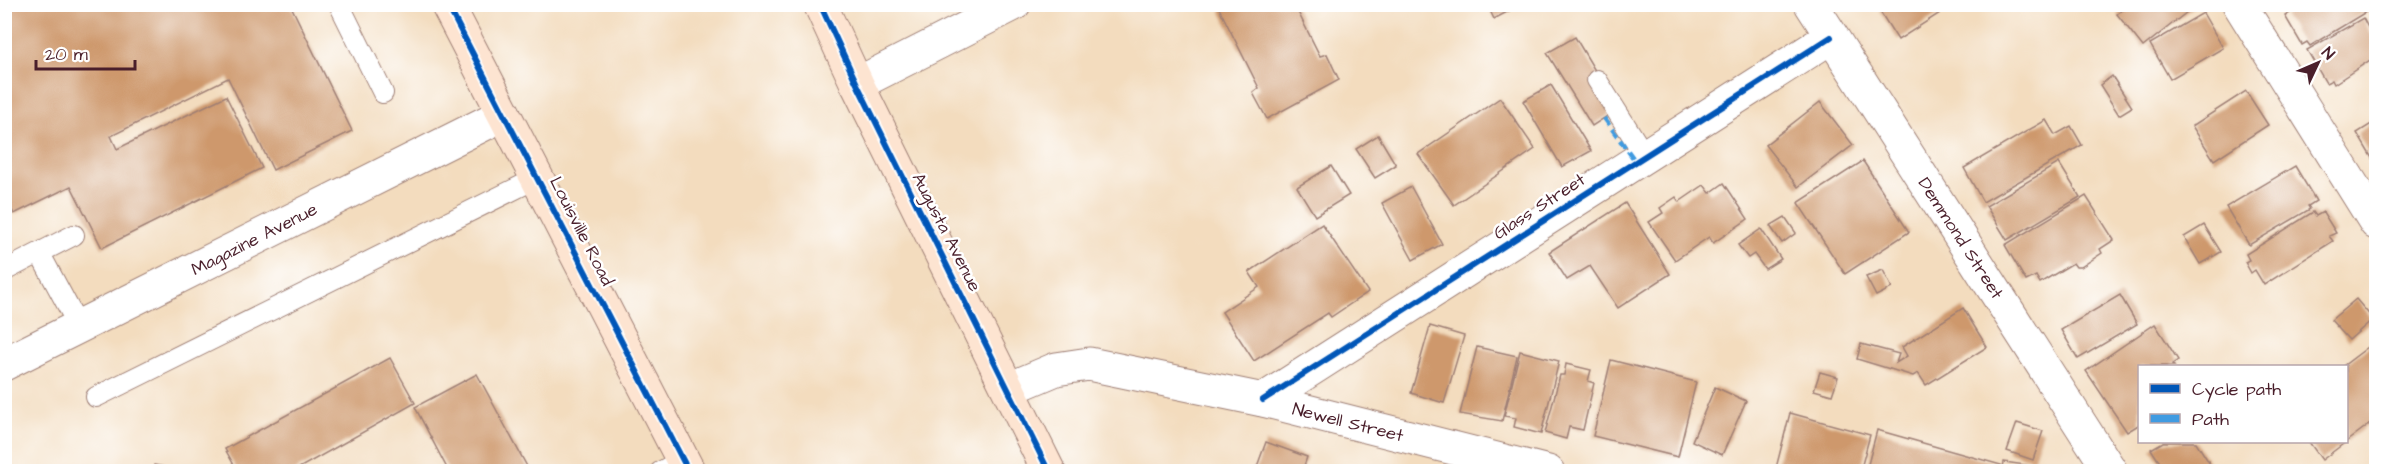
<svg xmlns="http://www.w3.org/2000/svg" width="2381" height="476" viewBox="0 0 2381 476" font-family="'Architects Daughter',sans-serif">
<rect width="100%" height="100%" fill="#fff"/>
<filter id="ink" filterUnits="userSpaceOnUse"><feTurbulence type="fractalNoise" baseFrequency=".0167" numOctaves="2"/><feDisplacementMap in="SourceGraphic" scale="12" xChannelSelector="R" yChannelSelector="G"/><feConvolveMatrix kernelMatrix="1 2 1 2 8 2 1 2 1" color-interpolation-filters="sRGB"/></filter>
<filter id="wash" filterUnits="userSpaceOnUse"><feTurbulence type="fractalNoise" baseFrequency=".008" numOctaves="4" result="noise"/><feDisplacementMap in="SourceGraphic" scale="24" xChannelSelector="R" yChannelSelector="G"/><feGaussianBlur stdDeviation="1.35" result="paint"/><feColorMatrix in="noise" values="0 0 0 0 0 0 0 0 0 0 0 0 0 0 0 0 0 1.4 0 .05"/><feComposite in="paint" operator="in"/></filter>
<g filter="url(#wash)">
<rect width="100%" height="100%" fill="#f3dcbe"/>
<g id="blocks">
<g fill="#ce986c">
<path d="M 4,4 L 290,4 L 352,131 L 273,170 L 228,78 L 111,136 L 117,149 L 226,96 L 262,168 L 102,248 L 71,186 L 14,214 L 4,195 Z"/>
<path d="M 1217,4 L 1294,4 L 1320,56 L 1327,54 L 1339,80 L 1267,119 L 1253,93 L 1259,88 Z"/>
<path d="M 1487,4 L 1522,4 L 1494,19 Z"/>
<path d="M 1889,4 L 1954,4 L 1898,40 L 1879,10 Z"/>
<path d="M 2125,4 L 2197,4 L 2143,47 L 2117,14 L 2127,6 Z"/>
<path d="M 2290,4 L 2372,4 L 2374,7 L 2310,46 L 2307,42 L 2302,45 L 2285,16 L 2290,13 L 2286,7 Z"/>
<path d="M 2203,13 L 2223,48 L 2170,79 L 2150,44 Z"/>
<path d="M 2363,18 L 2376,43 L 2376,56 L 2334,84 L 2332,80 L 2326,83 L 2307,50 Z"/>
<path d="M 1575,37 L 1600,79 L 1612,113 L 1592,126 L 1547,53 Z"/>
<path d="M 2112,76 L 2132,107 L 2119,115 L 2100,85 Z"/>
<path d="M 1551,85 L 1591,151 L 1562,167 L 1523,101 Z"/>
<path d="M 2246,91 L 2268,125 L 2214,160 L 2192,126 Z"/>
<path d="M 1500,98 L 1535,149 L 1454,205 L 1418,154 Z"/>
<path d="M 1820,102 L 1853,145 L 1798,187 L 1765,145 Z"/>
<path d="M 2046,120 L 2055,135 L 2071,126 L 2082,145 L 1983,202 L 1964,168 Z"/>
<path d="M 2376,121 L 2376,165 L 2357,133 Z"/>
<path d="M 1378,135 L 1396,165 L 1375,178 L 1356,149 Z"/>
<path d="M 1863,161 L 1909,232 L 1845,274 L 1798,203 Z"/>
<path d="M 2059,163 L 2080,197 L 2007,240 L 1986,206 Z"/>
<path d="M 1331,166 L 1349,195 L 1315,216 L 1297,187 Z"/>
<path d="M 2295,166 L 2316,201 L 2308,206 L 2310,209 L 2249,245 L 2226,207 Z"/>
<path d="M 1724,183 L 1748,219 L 1713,243 L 1709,237 L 1675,260 L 1649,222 L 1663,213 L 1660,208 L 1676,197 L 1679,202 L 1704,185 L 1710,193 Z"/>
<path d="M 1411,187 L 1442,244 L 1413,260 L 1382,203 Z"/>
<path d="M 2086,196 L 2114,240 L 2100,249 L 2102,253 L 2081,267 L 2076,267 L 2073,263 L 2040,283 L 2036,276 L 2026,281 L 2005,245 Z"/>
<path d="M 1625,203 L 1670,274 L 1618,308 L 1590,266 L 1567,280 L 1549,252 Z"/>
<path d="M 2313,212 L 2316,216 L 2323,212 L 2336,233 L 2329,236 L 2333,241 L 2264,285 L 2255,270 L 2251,273 L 2245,262 L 2249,260 L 2246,254 Z"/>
<path d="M 1785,217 L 1796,233 L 1782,243 L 1770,226 Z"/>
<path d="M 1322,224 L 1368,292 L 1331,317 L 1328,313 L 1254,361 L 1222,312 L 1259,287 L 1249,272 Z"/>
<path d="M 2204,225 L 2221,252 L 2200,264 L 2184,237 Z"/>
<path d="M 1761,229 L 1781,259 L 1765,269 L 1754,254 L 1748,258 L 1738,245 Z"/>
<path d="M 1883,270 L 1892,288 L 1876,296 L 1866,277 Z"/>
<path d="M 2120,295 L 2137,324 L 2078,359 L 2061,330 Z"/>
<path d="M 2356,299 L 2373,319 L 2349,340 L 2331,320 Z"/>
<path d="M 1963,308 L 1987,347 L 1926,385 L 1918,373 L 1913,376 L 1857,359 L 1861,344 L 1899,354 L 1896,363 L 1907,356 L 1902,347 Z"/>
<path d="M 2155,324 L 2178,360 L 2172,364 L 2174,366 L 2140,366 L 2140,424 L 2127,432 L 2086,371 Z"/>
<path d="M 1430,326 L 1464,336 L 1444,403 L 1411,393 Z"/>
<path d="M 2376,341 L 2376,419 L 2322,460 L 2309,442 L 2346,442 L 2346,366 L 2343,366 Z"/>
<path d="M 1477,347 L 1517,356 L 1502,421 L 1460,414 Z"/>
<path d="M 1520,351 L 1559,361 L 1541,434 L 1514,427 L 1516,418 L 1504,416 Z"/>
<path d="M 390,358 L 415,403 L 292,472 L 238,472 L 225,449 Z"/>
<path d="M 1611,360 L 1696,382 L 1678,457 L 1593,436 Z"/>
<path d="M 1566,364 L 1591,370 L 1588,381 L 1594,383 L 1583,430 L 1569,427 L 1566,439 L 1545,433 L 1560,375 L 1564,375 Z"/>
<path d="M 1820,372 L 1838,377 L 1832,395 L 1814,390 Z"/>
<path d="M 477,374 L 530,472 L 449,472 L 415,407 Z"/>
<path d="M 1715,387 L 1746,401 L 1722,455 L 1692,441 Z"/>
<path d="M 1790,413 L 1870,435 L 1860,472 L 1775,472 Z"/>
<path d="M 2017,423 L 2043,431 L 2033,460 L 2007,451 Z"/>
<path d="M 1877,430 L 2001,465 L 2000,472 L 1866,472 Z"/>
<path d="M 1266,442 L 1307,457 L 1302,472 L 1255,472 Z"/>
<path d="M 2163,442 L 2196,442 L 2215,472 L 2166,472 L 2151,449 Z"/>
<path d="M 2004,462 L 2046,468 L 2045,472 L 2002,472 Z"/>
<path d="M 154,465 L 182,470 L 181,472 L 153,472 Z"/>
</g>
</g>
</g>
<g filter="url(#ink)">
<use href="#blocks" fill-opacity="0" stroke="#9e7e74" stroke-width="1.5"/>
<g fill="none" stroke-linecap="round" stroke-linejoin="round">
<g stroke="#9e7e74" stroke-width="22">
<g id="service">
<path d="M 339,4 L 383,93"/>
<path d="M 1597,80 L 1645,156"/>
<path d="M 40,254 L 79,327"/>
<path d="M 4,271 L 74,235"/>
<path d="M 96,397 L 537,178"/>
<path d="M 660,472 L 683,459"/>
</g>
</g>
<g stroke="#9e7e74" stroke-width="35">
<g id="minor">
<path d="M 1811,4 L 2111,472"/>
<path d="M 2239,4 L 2376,223"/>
<path d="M 857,84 L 1014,4"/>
<path d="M 4,364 L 504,114"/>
<path d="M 1009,389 L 1056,369 L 1089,364 L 1263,400 L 1548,472"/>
<path d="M 1263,400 L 1831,37"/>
</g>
</g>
<g stroke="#9e7e74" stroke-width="35">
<g id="secondary">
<path d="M 447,4 L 689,472"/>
<path d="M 820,4 L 857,84 L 1049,472"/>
</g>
</g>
<use href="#service" stroke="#fff" stroke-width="20"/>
<use href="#minor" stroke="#fff" stroke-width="33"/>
<use href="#secondary" stroke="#fde4d1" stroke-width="33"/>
<path stroke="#409be1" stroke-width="4.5" stroke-dasharray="9 4.5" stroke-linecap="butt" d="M 1604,118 L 1636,162"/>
<g stroke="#fff" stroke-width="10">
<g id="cycleway">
<path d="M 447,4 L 689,472"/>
<path d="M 820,4 L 857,84 L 1049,472"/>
<path d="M 1263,400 L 1831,37"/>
</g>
</g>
<use href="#cycleway" stroke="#0057b8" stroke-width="6"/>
</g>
</g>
<g text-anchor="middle" stroke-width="5" stroke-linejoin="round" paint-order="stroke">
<g font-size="18" fill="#4a1f2b" stroke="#fff">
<text transform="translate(1539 206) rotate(-33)" y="6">Glass Street</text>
<text transform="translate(582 231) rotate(63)" y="6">Louisville Road</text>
<text transform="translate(947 232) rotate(63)" y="6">Augusta Avenue</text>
<text transform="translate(1961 238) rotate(57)" y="6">Demmond Street</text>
<text transform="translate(254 239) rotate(-27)" y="6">Magazine Avenue</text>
<text transform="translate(1348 422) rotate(14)" y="6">Newell Street</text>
</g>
</g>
<rect width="2381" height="476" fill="none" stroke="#fff" stroke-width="24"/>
<rect x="2138" y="365" width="210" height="78" fill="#ffffff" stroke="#b7a5aa" stroke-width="1.5"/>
<rect x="2150" y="384" width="30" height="9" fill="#0057b8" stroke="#b7a5aa" stroke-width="1.5"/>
<text x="2192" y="395" font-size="18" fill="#4a1f2b">Cycle path</text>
<rect x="2150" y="414" width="30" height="9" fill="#409be1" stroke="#b7a5aa" stroke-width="1.5"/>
<text x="2192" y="425" font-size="18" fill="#4a1f2b">Path</text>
<g transform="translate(2318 63) rotate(46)" stroke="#ffffff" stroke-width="4.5" paint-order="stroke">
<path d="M0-4.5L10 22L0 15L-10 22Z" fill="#4a1f2b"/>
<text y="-9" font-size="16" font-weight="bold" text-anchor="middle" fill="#4a1f2b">N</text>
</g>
<path d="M36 60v9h99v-9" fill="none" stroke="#4a1f2b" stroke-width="3"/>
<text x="45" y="60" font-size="18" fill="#4a1f2b" stroke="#ffffff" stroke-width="4.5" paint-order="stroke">20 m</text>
</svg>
